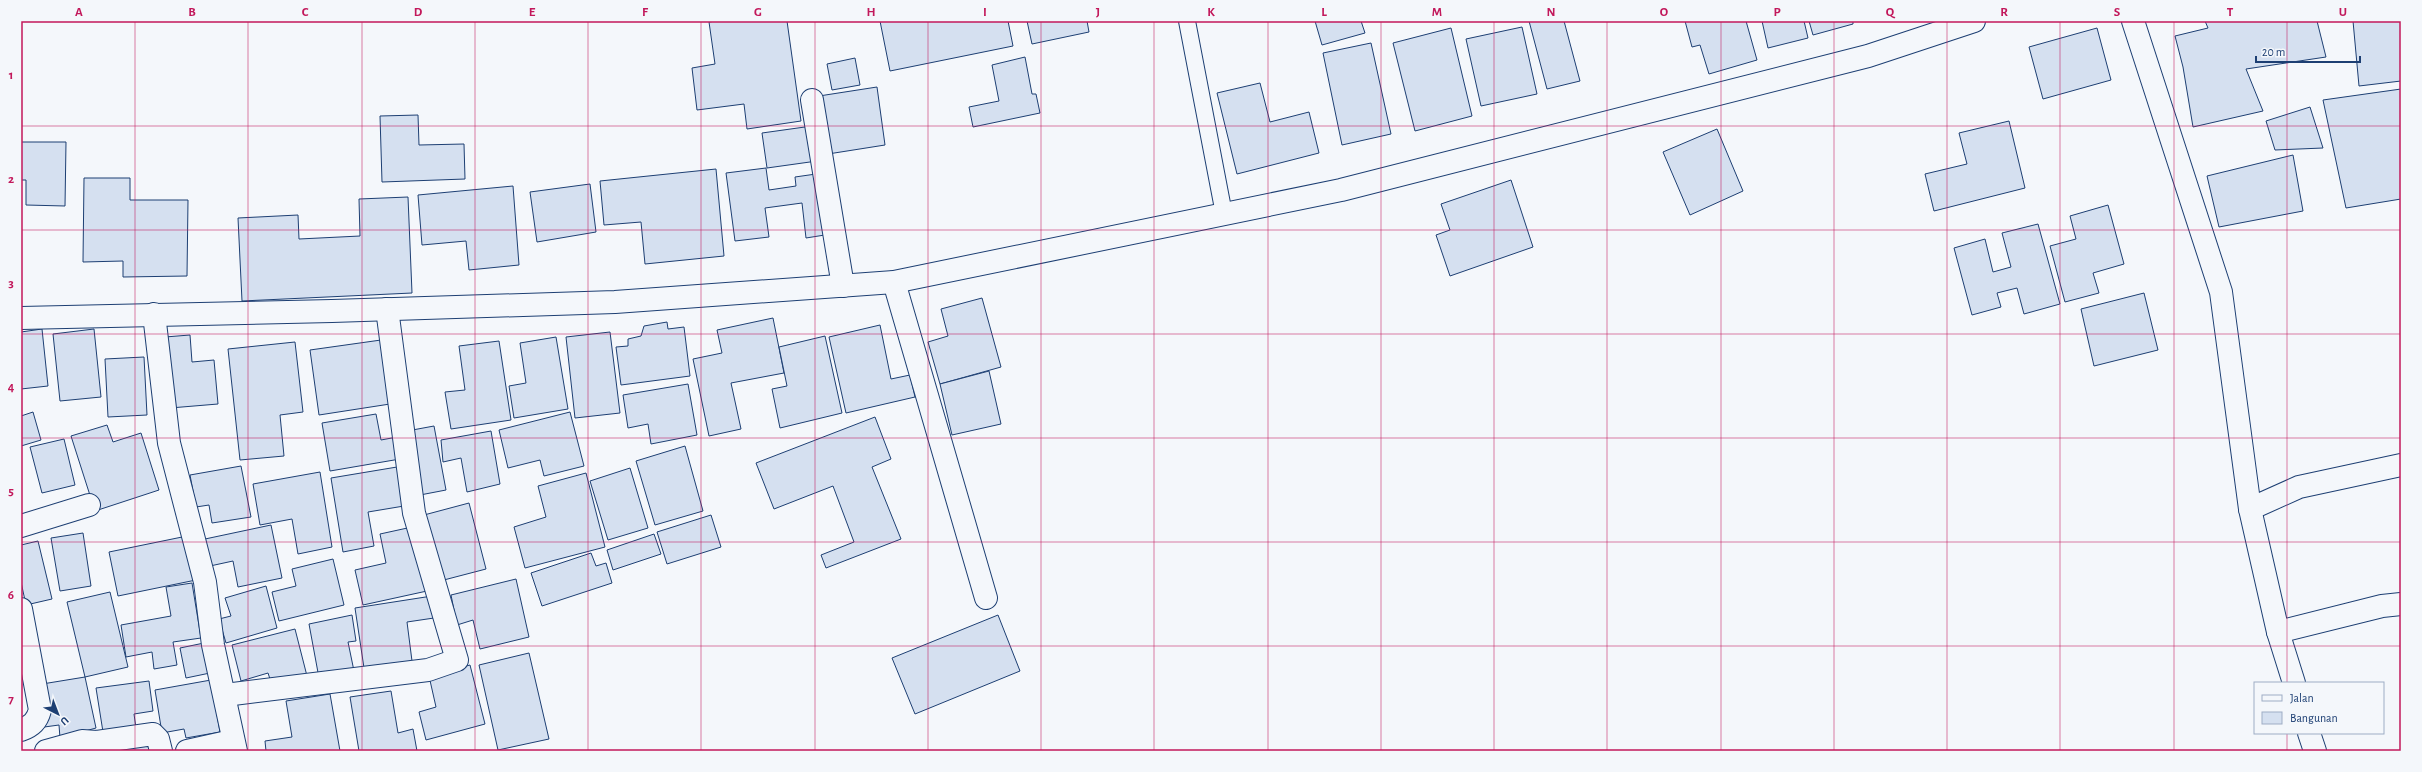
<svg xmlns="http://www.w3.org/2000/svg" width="2422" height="772" viewBox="0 0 2422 772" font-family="'Alegreya Sans',sans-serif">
<rect width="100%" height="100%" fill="#f4f7fb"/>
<g fill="#d5e0f0" stroke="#1d3f73">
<path d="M 716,21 L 787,21 L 801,121 L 747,129 L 744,104 L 697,110 L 692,68 L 715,64 L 709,22 Z"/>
<path d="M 880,21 L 1008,21 L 1013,46 L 890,71 Z"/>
<path d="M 1027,21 L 1087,21 L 1089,32 L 1032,44 Z"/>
<path d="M 1315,21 L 1361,21 L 1365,33 L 1322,45 Z"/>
<path d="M 1529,21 L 1564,21 L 1580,81 L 1547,89 Z"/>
<path d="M 1685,21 L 1746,21 L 1757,60 L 1709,74 L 1700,45 L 1692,47 Z"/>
<path d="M 1762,21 L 1804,21 L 1808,38 L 1768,48 Z"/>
<path d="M 1809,21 L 1853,21 L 1853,24 L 1813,35 Z"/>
<path d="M 2205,21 L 2317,21 L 2326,57 L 2246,69 L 2263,111 L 2193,127 L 2183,67 L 2175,36 L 2208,28 Z"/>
<path d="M 2353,21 L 2401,21 L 2401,81 L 2359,86 Z"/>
<path d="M 1522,27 L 1537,94 L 1481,106 L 1466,39 Z"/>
<path d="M 1451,28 L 1472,116 L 1415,131 L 1393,43 Z"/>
<path d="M 2097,28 L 2111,80 L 2043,99 L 2029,47 Z"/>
<path d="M 1371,43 L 1391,134 L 1342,145 L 1323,53 Z"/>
<path d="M 1025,57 L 1032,94 L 1036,94 L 1040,113 L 973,127 L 969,107 L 999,101 L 992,65 Z"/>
<path d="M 855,58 L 860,85 L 832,90 L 827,64 Z"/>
<path d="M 1260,83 L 1270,122 L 1309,112 L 1319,153 L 1237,174 L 1217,93 Z"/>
<path d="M 877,87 L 885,145 L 828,154 L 819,96 Z"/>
<path d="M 2401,89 L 2401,199 L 2346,208 L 2323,100 Z"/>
<path d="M 2310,107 L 2323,148 L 2275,150 L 2266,121 Z"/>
<path d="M 418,115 L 419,145 L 464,144 L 465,179 L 382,182 L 380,116 Z"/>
<path d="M 2009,121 L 2025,188 L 1934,211 L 1925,174 L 1967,164 L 1959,133 Z"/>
<path d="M 812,126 L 817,161 L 767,168 L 762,133 Z"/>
<path d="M 1717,129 L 1743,191 L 1690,215 L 1663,152 Z"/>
<path d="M 21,142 L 66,142 L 65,206 L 26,205 L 26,180 L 21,180 Z"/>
<path d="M 2293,155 L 2303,211 L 2219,227 L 2207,176 Z"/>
<path d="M 766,168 L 769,190 L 796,186 L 795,177 L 823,173 L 831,234 L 806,238 L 802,203 L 765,208 L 769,237 L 735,241 L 726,173 Z"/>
<path d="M 716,169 L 724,256 L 645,264 L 641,222 L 604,225 L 600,181 Z"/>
<path d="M 84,178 L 130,178 L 130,200 L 188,200 L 187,276 L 123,277 L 123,261 L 83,262 Z"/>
<path d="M 1511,180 L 1533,247 L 1450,276 L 1436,235 L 1450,230 L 1441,204 Z"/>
<path d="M 590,184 L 596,232 L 537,242 L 530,192 Z"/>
<path d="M 513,186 L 519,265 L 469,270 L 466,241 L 422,245 L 418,195 Z"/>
<path d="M 408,197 L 412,293 L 242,301 L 238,218 L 298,215 L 299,239 L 360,236 L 359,199 Z"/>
<path d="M 2108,205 L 2124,264 L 2093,273 L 2099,293 L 2065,302 L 2050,246 L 2076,239 L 2070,216 Z"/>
<path d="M 2038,224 L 2060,304 L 2024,314 L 2017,288 L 1997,293 L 2001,307 L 1972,315 L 1954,248 L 1985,239 L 1993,272 L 2011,267 L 2002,233 Z"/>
<path d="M 2144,293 L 2158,350 L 2094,366 L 2081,309 Z"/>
<path d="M 982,298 L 1001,367 L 940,384 L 928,342 L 948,336 L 941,309 Z"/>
<path d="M 773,318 L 784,373 L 731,383 L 741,429 L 709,436 L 693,359 L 722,353 L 717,330 Z"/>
<path d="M 667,322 L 668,329 L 684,327 L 690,376 L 621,385 L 616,347 L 628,346 L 628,339 L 641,336 L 644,326 Z"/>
<path d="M 880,325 L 891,379 L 910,375 L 915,397 L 846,413 L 829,337 Z"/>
<path d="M 42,329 L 48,386 L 21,389 L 21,332 Z"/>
<path d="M 94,329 L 101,397 L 60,401 L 53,334 Z"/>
<path d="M 610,332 L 620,413 L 575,418 L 566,337 Z"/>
<path d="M 190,335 L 192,362 L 214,360 L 218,404 L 170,408 L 165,337 Z"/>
<path d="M 825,336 L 842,413 L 780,428 L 772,389 L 787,386 L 779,347 Z"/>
<path d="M 556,337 L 568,409 L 514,418 L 509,386 L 526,383 L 520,343 Z"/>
<path d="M 381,340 L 390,404 L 319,415 L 310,350 Z"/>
<path d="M 499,341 L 511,420 L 451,429 L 445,392 L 465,390 L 459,346 Z"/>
<path d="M 295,342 L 303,412 L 280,415 L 284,456 L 240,460 L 228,349 Z"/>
<path d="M 144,357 L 147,415 L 108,417 L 105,359 Z"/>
<path d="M 989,371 L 1001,424 L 952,435 L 940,384 Z"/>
<path d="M 688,384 L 697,435 L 651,444 L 648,424 L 628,428 L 623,395 Z"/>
<path d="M 33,412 L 41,440 L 21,446 L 21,416 Z"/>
<path d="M 570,412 L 584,466 L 544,476 L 540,460 L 508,468 L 499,430 Z"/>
<path d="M 376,414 L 381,440 L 397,437 L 400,459 L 330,471 L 322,423 Z"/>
<path d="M 875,417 L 891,459 L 872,467 L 901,539 L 826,568 L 821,555 L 854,542 L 833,486 L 774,509 L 756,463 Z"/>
<path d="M 107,425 L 113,442 L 141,433 L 159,490 L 95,511 L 71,436 Z"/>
<path d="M 434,426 L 446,490 L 420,495 L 407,431 Z"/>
<path d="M 491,431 L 500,484 L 467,492 L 461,458 L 443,462 L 441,440 Z"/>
<path d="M 64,439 L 75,485 L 42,493 L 30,447 Z"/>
<path d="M 685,446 L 703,511 L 655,525 L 636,461 Z"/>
<path d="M 241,466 L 251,517 L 212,523 L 209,505 L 196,507 L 190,475 Z"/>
<path d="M 397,467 L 404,506 L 368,512 L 374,546 L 343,552 L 331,478 Z"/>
<path d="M 630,468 L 648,528 L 608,540 L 590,481 Z"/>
<path d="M 320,472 L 332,547 L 298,554 L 292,519 L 260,525 L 253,484 Z"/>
<path d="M 586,473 L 605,547 L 525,568 L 514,527 L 546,517 L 538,486 Z"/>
<path d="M 469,503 L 486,569 L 440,581 L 424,515 Z"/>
<path d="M 711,515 L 721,547 L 667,564 L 657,532 Z"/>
<path d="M 271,525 L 282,578 L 238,587 L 233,561 L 210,566 L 205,539 Z"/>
<path d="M 412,527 L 427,591 L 363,605 L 355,570 L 386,563 L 380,534 Z"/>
<path d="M 83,533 L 91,586 L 60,591 L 51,538 Z"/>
<path d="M 654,534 L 661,554 L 613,570 L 607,550 Z"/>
<path d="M 187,536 L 196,580 L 118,596 L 109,552 Z"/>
<path d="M 38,541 L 52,599 L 26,605 L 21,582 L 21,545 Z"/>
<path d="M 591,553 L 596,566 L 606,563 L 612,583 L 542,606 L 531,573 Z"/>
<path d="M 333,559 L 344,605 L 279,621 L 272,592 L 296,586 L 292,569 Z"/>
<path d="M 516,579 L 529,637 L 480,649 L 473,620 L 457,625 L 451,595 Z"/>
<path d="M 192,583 L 201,638 L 173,642 L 177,665 L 154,669 L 152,652 L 126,657 L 121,625 L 171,616 L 166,587 Z"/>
<path d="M 266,586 L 277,628 L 226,643 L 219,619 L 231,616 L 225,598 Z"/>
<path d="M 110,592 L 128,667 L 85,677 L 67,602 Z"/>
<path d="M 432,596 L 434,618 L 407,622 L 412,661 L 364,668 L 355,608 Z"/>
<path d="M 352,615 L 356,641 L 348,642 L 354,671 L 319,678 L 309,624 Z"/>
<path d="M 998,615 L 1020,671 L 915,714 L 892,658 Z"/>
<path d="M 295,629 L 307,676 L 272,685 L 268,673 L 241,681 L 232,645 Z"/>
<path d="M 204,643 L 210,673 L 186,678 L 180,648 Z"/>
<path d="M 529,653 L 549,739 L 498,750 L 479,665 Z"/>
<path d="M 470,665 L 485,724 L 426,740 L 419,712 L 436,707 L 429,676 Z"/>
<path d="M 85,677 L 96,728 L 60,738 L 59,725 L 37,728 L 36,685 Z"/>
<path d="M 211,680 L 220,732 L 186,738 L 184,729 L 162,733 L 155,690 Z"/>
<path d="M 149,681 L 153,711 L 134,714 L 136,728 L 103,732 L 96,688 Z"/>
<path d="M 391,691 L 398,733 L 413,729 L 417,751 L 359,751 L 350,697 Z"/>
<path d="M 330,694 L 340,751 L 266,751 L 265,741 L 292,737 L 286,701 Z"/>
<path d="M 149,745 L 150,751 L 110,751 Z"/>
</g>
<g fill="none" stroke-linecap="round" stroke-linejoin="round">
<g stroke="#1d3f73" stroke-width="18">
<path id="service" d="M 1187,21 L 1224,214"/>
</g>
<g stroke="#1d3f73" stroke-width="24">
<g id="minor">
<path d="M 2133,21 L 2221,292 L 2250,509 L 2299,487 L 2401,465"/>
<path d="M 812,100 L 843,286"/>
<path d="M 894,282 L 986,598"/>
<path d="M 154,314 L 169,443 L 205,582 L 213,645 L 236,751"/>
<path d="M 21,318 L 332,311 L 615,302 L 894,282 L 1341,190 L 1868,56 L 1974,21"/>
<path d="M 2250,509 L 2278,632 L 2294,683"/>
<path d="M 21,526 L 89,505"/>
<path d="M 21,609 L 40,710 C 37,721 32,726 21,730"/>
<path d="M 2278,632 L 2382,606 L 2401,604"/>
<path d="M 225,695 L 428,670 L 457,660 L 414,513 L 387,309"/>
<path d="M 2309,733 L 2315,751"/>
<path d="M 46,751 L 82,741 L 97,742 L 153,734 L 158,739 L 161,751"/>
<path d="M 187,751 L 232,741"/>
</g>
</g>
<use href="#service" stroke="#f4f7fb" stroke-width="16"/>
<use href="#minor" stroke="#f4f7fb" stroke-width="22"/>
</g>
<path fill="none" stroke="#c2185b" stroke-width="1" stroke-opacity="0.55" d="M 135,21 L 135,751M 248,21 L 248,751M 362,21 L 362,751M 475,21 L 475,751M 588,21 L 588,751M 701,21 L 701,751M 815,21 L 815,751M 928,21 L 928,751M 1041,21 L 1041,751M 1154,21 L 1154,751M 1268,21 L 1268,751M 1381,21 L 1381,751M 1494,21 L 1494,751M 1607,21 L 1607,751M 1721,21 L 1721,751M 1834,21 L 1834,751M 1947,21 L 1947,751M 2060,21 L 2060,751M 2174,21 L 2174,751M 2287,21 L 2287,683M 21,126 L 2401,126M 21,230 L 2401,230M 21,334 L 2401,334M 21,438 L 2401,438M 21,542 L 2401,542M 21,646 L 2401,646M 2287,733 L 2287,751"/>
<rect width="2422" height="772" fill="none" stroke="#f4f7fb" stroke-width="44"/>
<rect x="2254" y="682" width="130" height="52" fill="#f4f7fb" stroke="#9eadc5"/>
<rect x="2262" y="695" width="20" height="6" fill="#f4f7fb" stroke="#9eadc5"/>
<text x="2290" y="702" font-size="12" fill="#1d3f73">Jalan</text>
<rect x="2262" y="712" width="20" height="12" fill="#d5e0f0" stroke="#9eadc5"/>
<text x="2290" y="722" font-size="12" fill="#1d3f73">Bangunan</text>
<g transform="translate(58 714) rotate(138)" stroke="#f4f7fb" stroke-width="3" paint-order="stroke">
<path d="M0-3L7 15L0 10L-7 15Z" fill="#1d3f73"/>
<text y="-6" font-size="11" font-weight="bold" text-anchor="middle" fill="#1d3f73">U</text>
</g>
<path d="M2256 56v6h104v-6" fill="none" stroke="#1d3f73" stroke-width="2"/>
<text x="2262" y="56" font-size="12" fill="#1d3f73" stroke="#f4f7fb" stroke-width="3" paint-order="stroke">20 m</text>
<rect x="22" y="22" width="2378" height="728" fill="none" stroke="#c2185b" stroke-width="1.5"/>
<g font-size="13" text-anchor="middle" font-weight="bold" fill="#c2185b">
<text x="79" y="16">A</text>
<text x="192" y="16">B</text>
<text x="305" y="16">C</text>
<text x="418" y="16">D</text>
<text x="532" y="16">E</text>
<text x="645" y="16">F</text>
<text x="758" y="16">G</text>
<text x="871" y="16">H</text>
<text x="985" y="16">I</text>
<text x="1098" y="16">J</text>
<text x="1211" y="16">K</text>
<text x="1324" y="16">L</text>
<text x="1437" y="16">M</text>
<text x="1551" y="16">N</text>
<text x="1664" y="16">O</text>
<text x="1777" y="16">P</text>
<text x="1890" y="16">Q</text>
<text x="2004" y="16">R</text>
<text x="2117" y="16">S</text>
<text x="2230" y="16">T</text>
<text x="2343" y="16">U</text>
<text x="11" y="79">1</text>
<text x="11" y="183">2</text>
<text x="11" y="287">3</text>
<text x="11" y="391">4</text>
<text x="11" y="495">5</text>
<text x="11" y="599">6</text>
<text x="11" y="703">7</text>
</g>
</svg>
